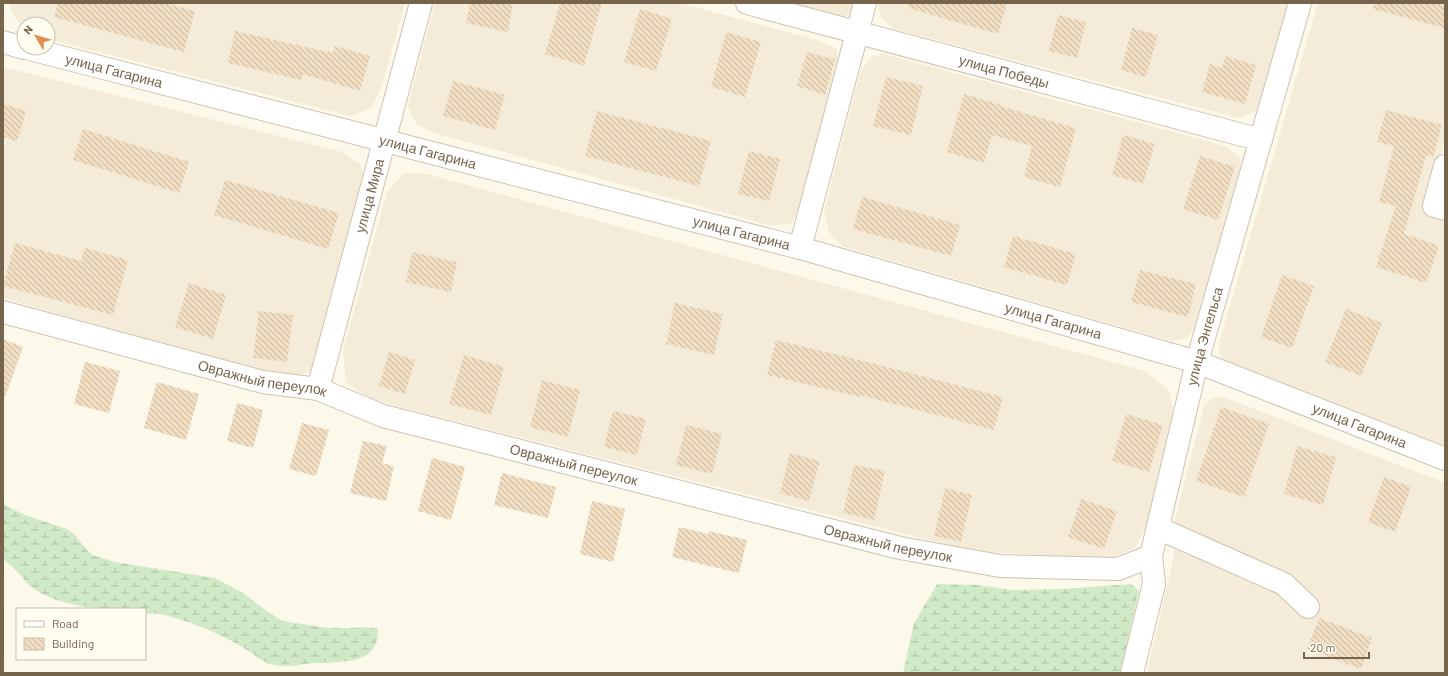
<svg xmlns="http://www.w3.org/2000/svg" width="1448" height="676" viewBox="0 0 1448 676" font-family="Barlow,sans-serif">
<defs>
<pattern id="wetland-marsh" width="20" height="14" patternUnits="userSpaceOnUse"><rect width="20" height="14" fill="#d0eac8"/><path d="M1 5h8M5 5V1M11 12h8M15 12V8" fill="none" stroke="#aec1a5"/></pattern>
<pattern id="building-back-hatch" width="6" height="6" patternUnits="userSpaceOnUse"><rect width="6" height="6" fill="#f1ddc2"/><path d="M-1 5l2 2M0 0l6 6M5-1l2 2" fill="none" stroke="#c8b7a0"/></pattern>
</defs>
<rect width="100%" height="100%" fill="#fcf8ea"/>
<g fill="#f4ecd8">
<path d="M 9,3 L 405,3 L 382,86 L 371,108 L 350,116 L 48,39 L 48,24 L 24,24 L 24,27 L 15,18 Z"/>
<path d="M 435,3 L 680,3 L 817,40 L 837,49 L 839,68 L 802,207 L 790,224 L 769,225 L 434,133 L 416,123 L 408,106 Z"/>
<path d="M 788,3 L 860,3 L 851,14 L 841,18 Z"/>
<path d="M 878,3 L 1289,3 L 1264,97 L 1255,111 L 1239,118 L 894,29 L 880,17 Z"/>
<path d="M 1318,3 L 1445,3 L 1445,140 L 1425,212 L 1445,218 L 1445,449 L 1228,365 L 1220,355 L 1219,343 Z"/>
<path d="M 884,54 L 1225,146 L 1240,157 L 1242,170 L 1199,319 L 1188,338 L 1171,341 L 842,246 L 829,232 L 824,212 L 860,73 L 871,57 Z"/>
<path d="M 3,67 L 342,152 L 361,165 L 364,186 L 312,371 L 288,379 L 3,298 Z"/>
<path d="M 404,173 L 427,174 L 1145,371 L 1169,390 L 1174,413 L 1148,522 L 1136,547 L 1111,558 L 977,552 L 372,400 L 346,382 L 343,351 L 387,192 Z"/>
<path d="M 1221,396 L 1445,483 L 1445,673 L 1147,673 L 1174,556 L 1174,524 L 1204,406 L 1212,399 Z"/>
</g>
<g fill="url(#wetland-marsh)">
<path d="M 3,504 L 25,515 L 67,529 L 74,534 L 87,550 L 93,555 L 114,562 L 215,578 L 243,593 L 264,609 L 282,621 L 329,628 L 349,628 L 369,627 L 378,629 C 379,666 341,661 315,663 C 300,664 285,669 270,664 C 260,661 253,653 244,648 C 222,635 200,625 175,618 C 164,615 156,612 145,614 L 145,609 C 108,609 59,610 29,585 C 25,582 23,577 19,573 C 15,568 8,563 3,559 Z"/>
<path d="M 937,584 L 978,585 L 1011,590 L 1064,589 L 1131,584 L 1139,591 L 1120,673 L 903,673 L 914,623 Z"/>
</g>
<g fill="url(#building-back-hatch)">
<path d="M 58,3 L 166,3 L 195,11 L 184,52 L 54,17 Z"/>
<path d="M 470,3 L 513,3 L 508,32 L 466,23 Z"/>
<path d="M 560,3 L 602,3 L 584,66 L 545,54 Z"/>
<path d="M 908,3 L 1007,3 L 998,34 L 908,8 Z"/>
<path d="M 1374,3 L 1445,3 L 1445,28 L 1373,9 Z"/>
<path d="M 640,9 L 672,19 L 656,71 L 624,62 Z"/>
<path d="M 1058,15 L 1086,22 L 1077,58 L 1049,51 Z"/>
<path d="M 1132,28 L 1158,35 L 1146,77 L 1121,70 Z"/>
<path d="M 235,31 L 333,53 L 335,46 L 370,56 L 360,91 L 303,74 L 301,80 L 228,63 Z"/>
<path d="M 726,32 L 761,42 L 745,97 L 711,87 Z"/>
<path d="M 807,52 L 835,60 L 825,95 L 797,86 Z"/>
<path d="M 1225,56 L 1256,65 L 1245,104 L 1202,92 L 1210,64 L 1222,68 Z"/>
<path d="M 886,77 L 923,86 L 911,135 L 873,126 Z"/>
<path d="M 453,81 L 505,95 L 495,130 L 443,116 Z"/>
<path d="M 964,94 L 1001,105 L 1000,106 L 1076,128 L 1060,187 L 1024,177 L 1032,146 L 992,135 L 984,163 L 947,152 Z"/>
<path d="M 3,104 L 26,111 L 17,141 L 3,137 Z"/>
<path d="M 1386,110 L 1442,125 L 1433,157 L 1426,155 L 1404,234 L 1439,246 L 1426,283 L 1376,267 L 1396,206 L 1379,202 L 1394,146 L 1377,142 Z"/>
<path d="M 597,111 L 711,141 L 699,186 L 585,156 Z"/>
<path d="M 83,129 L 189,162 L 179,193 L 73,160 Z"/>
<path d="M 1123,135 L 1155,144 L 1143,184 L 1112,175 Z"/>
<path d="M 749,151 L 780,159 L 769,201 L 738,194 Z"/>
<path d="M 1200,156 L 1235,167 L 1218,220 L 1183,209 Z"/>
<path d="M 225,180 L 339,213 L 328,249 L 214,215 Z"/>
<path d="M 862,197 L 960,225 L 951,256 L 853,229 Z"/>
<path d="M 1013,236 L 1076,254 L 1067,285 L 1004,267 Z"/>
<path d="M 15,243 L 81,261 L 85,248 L 128,260 L 113,315 L 3,286 Z"/>
<path d="M 412,252 L 457,262 L 451,292 L 406,282 Z"/>
<path d="M 1140,270 L 1196,284 L 1188,317 L 1131,302 Z"/>
<path d="M 1282,275 L 1314,286 L 1292,348 L 1261,337 Z"/>
<path d="M 189,283 L 226,295 L 213,339 L 175,327 Z"/>
<path d="M 675,303 L 723,314 L 714,355 L 666,344 Z"/>
<path d="M 1346,309 L 1382,323 L 1361,376 L 1325,362 Z"/>
<path d="M 259,311 L 293,315 L 287,362 L 253,358 Z"/>
<path d="M 3,339 L 23,347 L 5,397 L 3,396 Z"/>
<path d="M 776,340 L 863,361 L 1003,397 L 994,430 L 860,395 L 860,397 L 767,375 Z"/>
<path d="M 389,352 L 415,360 L 405,394 L 379,386 Z"/>
<path d="M 464,355 L 504,367 L 491,415 L 449,404 Z"/>
<path d="M 85,362 L 120,371 L 109,413 L 74,404 Z"/>
<path d="M 542,380 L 580,390 L 568,437 L 530,427 Z"/>
<path d="M 157,382 L 199,394 L 186,440 L 144,428 Z"/>
<path d="M 237,403 L 263,410 L 253,448 L 227,441 Z"/>
<path d="M 1221,407 L 1269,424 L 1244,497 L 1196,481 Z"/>
<path d="M 613,411 L 646,419 L 637,455 L 604,447 Z"/>
<path d="M 1126,414 L 1163,425 L 1149,472 L 1112,461 Z"/>
<path d="M 302,423 L 329,430 L 316,476 L 289,469 Z"/>
<path d="M 686,425 L 722,434 L 712,474 L 676,465 Z"/>
<path d="M 363,441 L 387,446 L 382,463 L 394,466 L 386,501 L 350,493 Z"/>
<path d="M 1297,446 L 1336,457 L 1323,505 L 1284,494 Z"/>
<path d="M 790,453 L 820,461 L 809,501 L 780,493 Z"/>
<path d="M 432,458 L 465,467 L 451,520 L 418,511 Z"/>
<path d="M 854,465 L 885,471 L 874,520 L 843,513 Z"/>
<path d="M 502,473 L 556,487 L 548,518 L 494,505 Z"/>
<path d="M 1384,477 L 1411,487 L 1395,532 L 1368,522 Z"/>
<path d="M 945,488 L 972,495 L 961,542 L 934,536 Z"/>
<path d="M 1081,499 L 1117,511 L 1104,549 L 1068,537 Z"/>
<path d="M 592,501 L 625,509 L 613,562 L 580,554 Z"/>
<path d="M 679,527 L 709,534 L 709,531 L 747,540 L 739,573 L 672,557 Z"/>
<path d="M 1319,618 L 1372,638 L 1361,669 L 1307,649 Z"/>
</g>
<g fill="none" stroke-linecap="round" stroke-linejoin="round">
<g stroke="#cec3af" stroke-width="24">
<g id="minor">
<path id="s1" d="M 747,3 L 1261,140"/>
<path d="M 3,42 L 24,48"/>
<path id="s2" d="M 26,48 L 800,248 L 1197,362 L 1445,459"/>
<path d="M 1445,166 L 1434,206 L 1445,209"/>
<path d="M 800,248 L 865,3"/>
<path id="s3" d="M 3,312 L 263,382 L 318,389 L 383,416 L 900,548 L 1000,566 L 1118,569 L 1151,556"/>
<path id="s4" d="M 318,389 L 421,3"/>
<path d="M 1158,528 L 1284,584 L 1308,607"/>
<path id="s5" d="M 1132,673 L 1154,584 L 1151,556 L 1197,362 L 1300,3"/>
</g>
</g>
<use href="#minor" stroke="#fff" stroke-width="22"/>
</g>
<g text-anchor="middle" stroke-width="3.5" stroke-linejoin="round" paint-order="stroke">
<g font-size="14" fill="#77644d" stroke="#fffcf0">
<text dy="5" stroke="none"><textPath href="#s2" startOffset="91">улица Гагарина</textPath></text>
<text dy="5" stroke="none"><textPath href="#s1" startOffset="266">улица Победы</textPath></text>
<text dy="5" stroke="none"><textPath href="#s2" startOffset="415">улица Гагарина</textPath></text>
<text dy="5" stroke="none"><textPath href="#s4" startOffset="200">улица Мира</textPath></text>
<text dy="5" stroke="none"><textPath href="#s2" startOffset="739">улица Гагарина</textPath></text>
<text dy="5" stroke="none"><textPath href="#s2" startOffset="1063">улица Гагарина</textPath></text>
<text dy="5" stroke="none"><textPath href="#s5" startOffset="346">улица Энгельса</textPath></text>
<text dy="5" stroke="none"><textPath href="#s3" startOffset="268">Овражный переулок</textPath></text>
<text dy="5" stroke="none"><textPath href="#s2" startOffset="1387">улица Гагарина</textPath></text>
<text dy="5" stroke="none"><textPath href="#s3" startOffset="592">Овражный переулок</textPath></text>
<text dy="5" stroke="none"><textPath href="#s3" startOffset="916">Овражный переулок</textPath></text>
</g>
</g>
<rect width="1448" height="676" fill="none" stroke="#77644d" stroke-width="8"/>
<rect x="16" y="608" width="130" height="52" fill="#fffcf0" stroke="#c9bfaf"/>
<rect x="24" y="621" width="20" height="6" fill="#ffffff" stroke="#c9bfaf"/>
<text x="52" y="628" font-size="12" fill="#77644d">Road</text>
<rect x="24" y="638" width="20" height="12" fill="url(#building-back-hatch)" stroke="#c9bfaf"/>
<text x="52" y="648" font-size="12" fill="#77644d">Building</text>
<g transform="translate(36 36) rotate(308)"><circle r="19" fill="#fffcf0" stroke="#c9bfaf"/>
<path d="M0-3L7 15L0 10L-7 15Z" fill="#e28d53"/>
<text y="-6" font-size="11" font-weight="bold" text-anchor="middle" fill="#77644d">N</text>
</g>
<path d="M1304 652v6h65v-6" fill="none" stroke="#77644d" stroke-width="2"/>
<text x="1310" y="652" font-size="12" fill="#77644d" stroke="#fffcf0" stroke-width="3" paint-order="stroke">20 m</text>
</svg>
